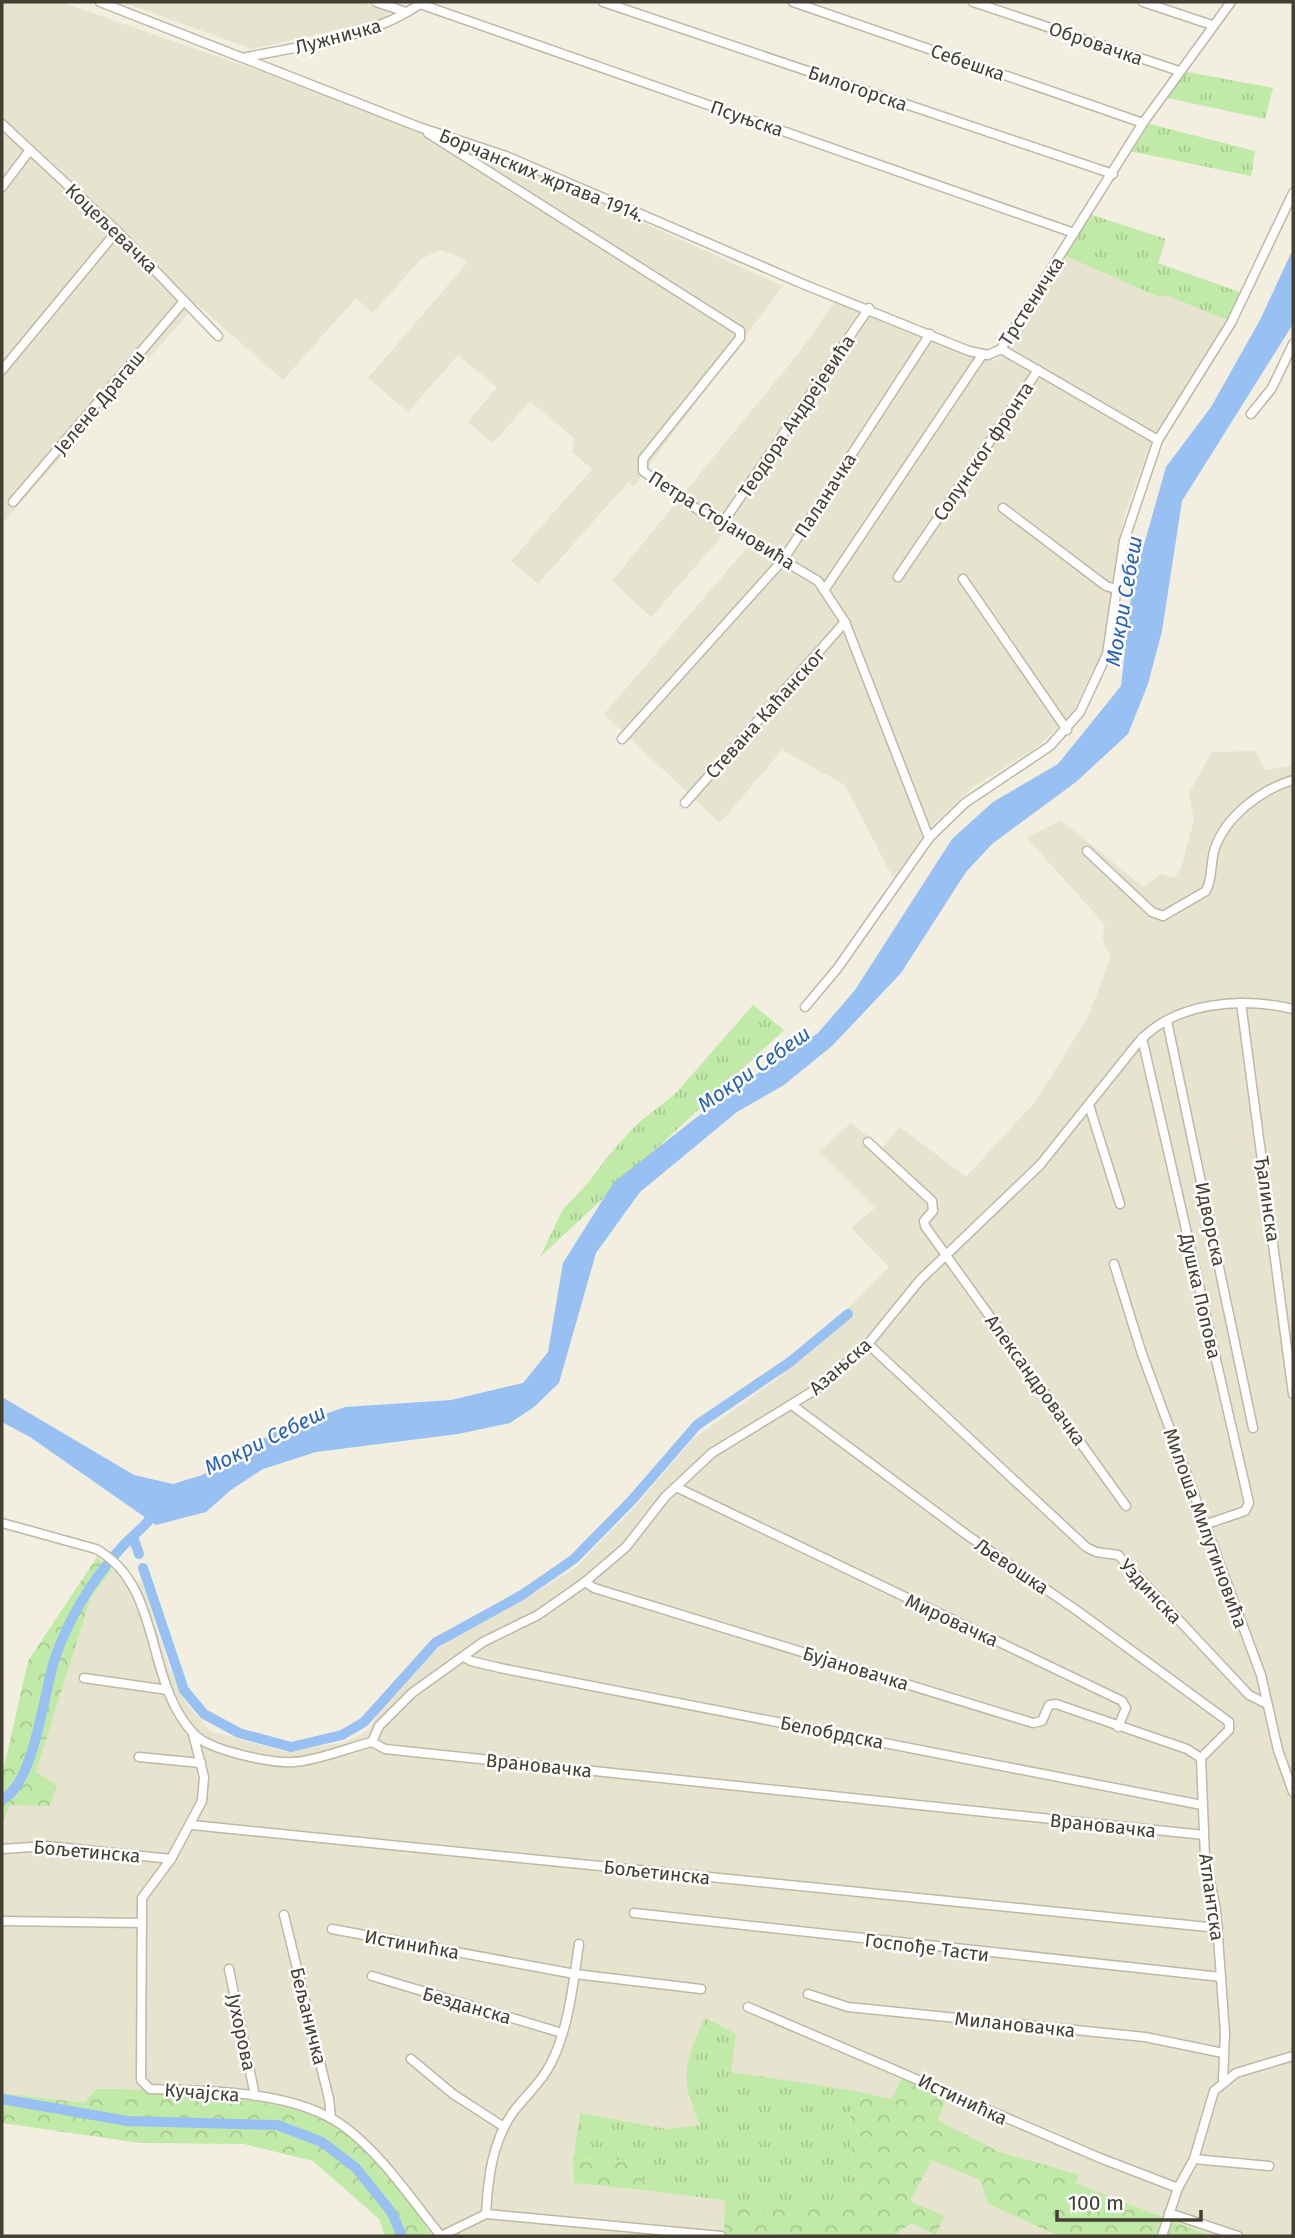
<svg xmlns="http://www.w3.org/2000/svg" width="1295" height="2238" viewBox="0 0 1295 2238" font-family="'Fira Sans',sans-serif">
<defs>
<pattern id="grass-tufts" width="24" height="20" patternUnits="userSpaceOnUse" patternTransform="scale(1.75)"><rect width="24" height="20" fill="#c1e9a7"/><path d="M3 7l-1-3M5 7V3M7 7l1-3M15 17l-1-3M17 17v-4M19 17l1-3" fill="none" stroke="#a7c990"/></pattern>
<pattern id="forest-crowns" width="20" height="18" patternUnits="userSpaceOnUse" patternTransform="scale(1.75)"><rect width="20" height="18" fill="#c1e9a7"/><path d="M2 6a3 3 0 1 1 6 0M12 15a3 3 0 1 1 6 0" fill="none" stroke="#a7c990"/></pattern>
</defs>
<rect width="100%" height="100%" fill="#f2efe1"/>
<g fill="#e6e3cf">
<path d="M 2,2 L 61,2 L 478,148 L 783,286 L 633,487 L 629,481 L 538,584 L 511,561 L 592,469 L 572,452 L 574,438 L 530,401 L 493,443 L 468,422 L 497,387 L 458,355 L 408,412 L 368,378 L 467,263 L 460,257 L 441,250 L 421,259 L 373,313 L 356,298 L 283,380 L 197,304 L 2,524 Z"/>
<path d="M 122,2 L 360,2 L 390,12 L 384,19 L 252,49 Z"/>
<path d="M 1063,255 L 1159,297 L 1168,296 L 1226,320 L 1150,445 L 1124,517 L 1113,576 L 1109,638 L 1071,715 L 1035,749 L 973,787 L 933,824 L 893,878 L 845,785 L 782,750 L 720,823 L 604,714 L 752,542 L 729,528 L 651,617 L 612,581 L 802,349 L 835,301 L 994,361 L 1002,356 Z"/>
<path d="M 1255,751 L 1265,770 L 1293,766 L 1293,2236 L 1211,2236 L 1158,2218 L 1074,2183 L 1078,2175 L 997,2151 L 938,2120 L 948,2095 L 903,2077 L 891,2099 L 731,2072 L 688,2098 L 701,2125 L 667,2129 L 580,2113 L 573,2159 L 574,2183 L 725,2199 L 724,2234 L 752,2236 L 431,2236 L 413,2203 L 377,2159 L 125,2089 L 85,2103 L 2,2093 L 2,1826 L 10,1805 L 36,1772 L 91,1597 L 112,1570 L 142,1583 L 170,1670 L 185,1702 L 210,1731 L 286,1752 L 346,1742 L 368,1730 L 382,1708 L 428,1656 L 473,1624 L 520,1602 L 575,1568 L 633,1509 L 693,1439 L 777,1379 L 889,1267 L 851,1228 L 875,1208 L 819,1152 L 851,1123 L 882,1148 L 900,1127 L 966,1177 L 1036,1101 L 1088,1017 L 1111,957 L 1102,939 L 1105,925 L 1027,838 L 1061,820 L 1143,887 L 1161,874 L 1174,878 L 1181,868 L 1194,820 L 1189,793 L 1212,752 Z"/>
<path d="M 932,2160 L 980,2180 L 988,2204 L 1059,2236 L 894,2236 L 911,2223 L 936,2235 L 909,2201 Z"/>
</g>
<g fill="url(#grass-tufts)">
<path d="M 1182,71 L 1273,88 L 1265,119 L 1163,97 Z"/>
<path d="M 1146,123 L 1255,151 L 1251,176 L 1129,151 Z"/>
<path d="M 1089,214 L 1166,239 L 1158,263 L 1248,295 L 1234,323 L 1168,296 L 1159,297 L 1063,255 Z"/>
<path d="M 753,1005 L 784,1030 L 540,1257 L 563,1209 L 589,1182 L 608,1156 L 637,1124 L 675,1094 Z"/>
<path d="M 705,2018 L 736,2034 L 731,2072 L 849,2090 L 853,2167 L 863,2175 L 862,2195 L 752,2214 L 753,2204 L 651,2191 L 629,2161 L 573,2159 L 580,2113 L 667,2129 L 700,2125 C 679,2078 684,2063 705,2018 Z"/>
</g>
<g fill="url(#forest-crowns)">
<path d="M 97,1557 L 112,1570 L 91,1597 L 36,1772 L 57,1785 L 50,1806 L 10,1805 L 2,1826 L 2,1776 L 28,1661 Z"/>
<path d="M 903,2077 L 948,2095 L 938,2120 L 997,2151 L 1079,2175 L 1075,2183 L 1211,2236 L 1059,2236 L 988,2204 L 980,2180 L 932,2160 L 910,2201 L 944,2216 L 936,2235 L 911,2223 L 894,2236 L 724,2234 L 725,2199 L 753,2204 L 761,2212 L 862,2195 L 863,2175 L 853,2167 L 849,2090 L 891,2099 Z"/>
<path d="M 96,2089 C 163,2089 268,2095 329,2122 C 370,2140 411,2198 431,2236 L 385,2236 L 379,2219 L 313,2161 L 244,2144 L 140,2143 L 2,2123 L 2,2093 L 85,2103 Z"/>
<path d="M 573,2159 L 629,2161 L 651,2191 L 574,2183 Z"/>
</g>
<path fill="#99c0f3" d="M 1293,249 L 1293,324 L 1182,501 L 1162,631 L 1148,684 L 1128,734 L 1076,782 L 992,844 L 966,872 L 901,973 L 833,1045 L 784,1085 L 737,1112 L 640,1192 L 596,1253 L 559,1383 L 534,1407 L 510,1423 L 458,1434 L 316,1452 L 263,1469 L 231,1490 L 206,1512 L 156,1525 L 30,1437 L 2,1422 L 2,1397 L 134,1475 L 173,1484 L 202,1475 L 275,1432 L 345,1407 L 451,1400 L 523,1383 L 548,1352 L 563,1263 L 614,1182 L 724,1096 L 818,1033 L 855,990 L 952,839 L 993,802 L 1058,764 L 1121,686 L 1132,587 L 1166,467 L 1211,407 L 1260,320 Z"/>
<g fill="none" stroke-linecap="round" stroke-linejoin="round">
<g stroke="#99c0f3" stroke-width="10">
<path d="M 133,1537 L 139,1554"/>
<path d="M 143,1568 L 184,1690 L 204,1714 L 239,1733 L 291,1747 L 342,1735 L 364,1722 L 435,1643 L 522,1595 L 574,1559 L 632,1500 L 697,1425 L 790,1362 L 848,1314"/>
<path d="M 2,1800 C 35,1783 44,1690 55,1658 C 69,1618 93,1579 121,1548 C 133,1534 148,1526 156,1509"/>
<path d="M 2,2099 L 127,2121 L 277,2125 L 322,2142 L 356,2168 L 392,2213 L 402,2236"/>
</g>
<g stroke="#bdb9a4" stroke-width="11">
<g id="street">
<path d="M 100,2 L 419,127 L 506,156 L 803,284 L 969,351 L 988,355 L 1001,349 L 1143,123 L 1231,2"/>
<path d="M 376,2 L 406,12"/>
<path d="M 603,2 L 1113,174"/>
<path d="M 793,2 L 1143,123"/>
<path d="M 973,2 L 1179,71"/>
<path d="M 1143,2 L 1212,25"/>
<path d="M 420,4 L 1074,233"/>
<path d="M 247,57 C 307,45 372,38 423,2"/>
<path d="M 2,124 L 117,231 L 218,336"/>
<path d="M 428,133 L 740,331 L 740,338 L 643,459 L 643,471 L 697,509 L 818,581 L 845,622 L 929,838"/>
<path d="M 2,187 L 30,150"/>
<path d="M 1001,349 L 1158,440"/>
<path d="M 2,370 L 117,231"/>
<path d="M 1251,414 L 1272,388 L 1293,344"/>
<path d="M 13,502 L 184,301"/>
<path d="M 1003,508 L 1106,586 L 1116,589"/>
<path d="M 722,524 L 869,308"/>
<path d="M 898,577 L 1038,370"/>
<path d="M 963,579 L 1067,730"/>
<path d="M 825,589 L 982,355"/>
<path d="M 622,739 L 783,560 L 930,334"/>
<path d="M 685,803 L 845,622"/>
<path d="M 1087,851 L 1152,912 L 1163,916 L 1206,891 C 1213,878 1210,862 1215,848 C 1226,816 1262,789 1293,780"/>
<path d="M 1241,1003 L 1293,1394"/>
<path d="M 805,1007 L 837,969 L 929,838 L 965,803 L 1050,746 L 1080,712 L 1107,654 L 1124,541 L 1158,440 L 1231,323 L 1293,193"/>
<path d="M 1167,1021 L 1253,1428"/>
<path d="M 1142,1038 L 1249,1503 L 1245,1511 L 1204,1525"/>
<path d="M 1089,1105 L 1120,1204"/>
<path d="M 868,1142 L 932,1201 L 933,1211 L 924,1221 L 925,1226 L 1126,1506"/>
<path d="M 1114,1264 L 1142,1354 L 1261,1675 L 1278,1750 L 1293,1792"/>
<path d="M 868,1344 L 1086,1547 L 1096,1552 L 1118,1555 L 1249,1695 L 1265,1703"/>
<path d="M 792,1405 L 967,1535 L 1079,1612 L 1229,1722 L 1229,1730 L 1201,1758 L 1205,1857 L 1216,1910 L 1225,2033 L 1223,2080"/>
<path d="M 676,1487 L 1122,1701 L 1126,1708 L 1118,1727"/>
<path d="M 2,1523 L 96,1549 C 163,1586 144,1680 193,1733 C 204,1745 227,1751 242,1755 C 258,1759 277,1763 294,1762 C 320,1760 347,1748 372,1742 L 385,1749 L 1204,1835"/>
<path d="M 585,1582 L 594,1588 L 1033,1723 L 1042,1721 L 1049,1705 L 1056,1704 L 1187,1749 L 1201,1758"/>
<path d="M 464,1657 L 471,1661 L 500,1668 L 1202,1805"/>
<path d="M 84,1678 L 168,1690"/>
<path d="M 193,1734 L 204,1777 L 202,1801 L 171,1859 L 142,1898 L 141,2080 L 150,2089 C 208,2091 292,2090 342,2125 C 381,2153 411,2199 441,2236"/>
<path d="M 372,1742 L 379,1726 L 412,1693 L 483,1642 L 538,1615 L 585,1582 L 626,1547 L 665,1497 L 712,1453 L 818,1388 L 868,1344 L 920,1280 L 1040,1165 L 1137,1044 C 1174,1001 1242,997 1293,1009"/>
<path d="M 139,1757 L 201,1763"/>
<path d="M 192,1825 L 1218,1928"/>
<path d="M 2,1849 L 47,1846 L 171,1859"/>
<path d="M 634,1913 L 1221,1977"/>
<path d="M 284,1915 L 329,2099 L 331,2118"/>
<path d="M 2,1921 L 142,1923"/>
<path d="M 332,1929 L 575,1974 L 701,1989"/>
<path d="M 229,1969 L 255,2096"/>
<path d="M 372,1976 L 562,2033"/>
<path d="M 808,1994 L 848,2007 L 1145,2037 L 1223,2053"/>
<path d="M 748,2007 L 1100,2158 L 1178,2188"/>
<path d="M 411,2059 L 453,2094 L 504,2127"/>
<path d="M 1194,2159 L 1269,2166"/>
<path d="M 1169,2213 L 1238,2236"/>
<path d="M 486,2214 L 721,2236"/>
<path d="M 441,2236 L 486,2214 C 488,2178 492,2141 514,2111 C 526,2095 541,2083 550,2065 C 569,2029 573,1984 579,1944"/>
<path d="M 1162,2236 L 1178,2188 L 1194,2159 L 1214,2091 L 1236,2073 L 1293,2056"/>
</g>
</g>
<use href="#street" stroke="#fff" stroke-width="8"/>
</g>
<g text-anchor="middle" stroke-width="5" stroke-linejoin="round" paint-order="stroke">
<g font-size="19" fill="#433f32" stroke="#fff">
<text transform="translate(338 36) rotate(-15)" y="7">Лужничка</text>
<text transform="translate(1096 43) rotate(19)" y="7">Обровачка</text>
<text transform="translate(968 62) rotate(19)" y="7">Себешка</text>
<text transform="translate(858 88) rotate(19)" y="7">Билогорска</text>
<text transform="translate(747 118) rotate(19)" y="7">Псуњска</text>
<text transform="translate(542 175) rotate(22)" y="7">Борчанских жртава 1914.</text>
<text transform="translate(112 228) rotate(44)" y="7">Коцељевачка</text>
<text transform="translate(1031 301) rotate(-57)" y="7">Трстеничка</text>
<text transform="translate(99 402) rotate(-50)" y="7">Јелене Драгаш</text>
<text transform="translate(796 416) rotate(-56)" y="7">Теодора Андрејевића</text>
<text transform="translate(983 451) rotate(-56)" y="7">Солунског фронта</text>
<text transform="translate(825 495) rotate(-57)" y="7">Паланачка</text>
<text transform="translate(722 520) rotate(32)" y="7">Петра Стојановића</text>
<text transform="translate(765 713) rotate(-48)" y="7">Стевана Каћанског</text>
<text transform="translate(1268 1199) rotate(82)" y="7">Ђалинска</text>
<text transform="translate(1211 1224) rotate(78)" y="7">Идворска</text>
<text transform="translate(1201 1296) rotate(77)" y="7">Душка Попова</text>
<text transform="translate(840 1366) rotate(-41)" y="7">Азањска</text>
<text transform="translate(1036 1380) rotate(54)" y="7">Александровачка</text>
<text transform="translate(1206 1528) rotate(70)" y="7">Милоша Милутиновића</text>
<text transform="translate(1012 1566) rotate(34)" y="7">Љевошка</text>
<text transform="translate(1151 1591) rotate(47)" y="7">Уздинска</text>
<text transform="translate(952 1620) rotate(25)" y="7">Мировачка</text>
<text transform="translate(856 1668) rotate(17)" y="7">Бујановачка</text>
<text transform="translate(832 1732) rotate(11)" y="7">Белобрдска</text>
<text transform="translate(539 1765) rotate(6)" y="7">Врановачка</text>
<text transform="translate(1103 1825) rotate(6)" y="7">Врановачка</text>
<text transform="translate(87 1851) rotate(5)" y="7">Бољетинска</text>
<text transform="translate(657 1872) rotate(6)" y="7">Бољетинска</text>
<text transform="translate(1212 1897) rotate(82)" y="7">Атлантска</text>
<text transform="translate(412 1944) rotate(10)" y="7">Истинићка</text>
<text transform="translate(927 1947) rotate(7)" y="7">Госпође Тасти</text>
<text transform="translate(467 2005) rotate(16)" y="7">Безданска</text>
<text transform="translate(309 2016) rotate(76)" y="7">Бељаничка</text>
<text transform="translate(1015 2024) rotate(6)" y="7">Милановачка</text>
<text transform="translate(242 2032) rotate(78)" y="7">Јухорова</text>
<text transform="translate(202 2092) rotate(4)" y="7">Кучајска</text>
<text transform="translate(963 2099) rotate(25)" y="7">Истинићка</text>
</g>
<g font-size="21" font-style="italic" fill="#2762b3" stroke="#fff">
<text transform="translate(1124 601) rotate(-80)" y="7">Мокри Себеш</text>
<text transform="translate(754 1069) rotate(-35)" y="7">Мокри Себеш</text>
<text transform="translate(265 1440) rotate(-26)" y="7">Мокри Себеш</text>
</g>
</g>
<rect width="1295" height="2238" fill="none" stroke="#433f32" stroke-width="7"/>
<path d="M1057 2210v10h144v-10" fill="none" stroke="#433f32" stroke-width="3.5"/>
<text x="1068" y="2210" font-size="21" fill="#433f32" stroke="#ffffff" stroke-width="5" paint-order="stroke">100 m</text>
</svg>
